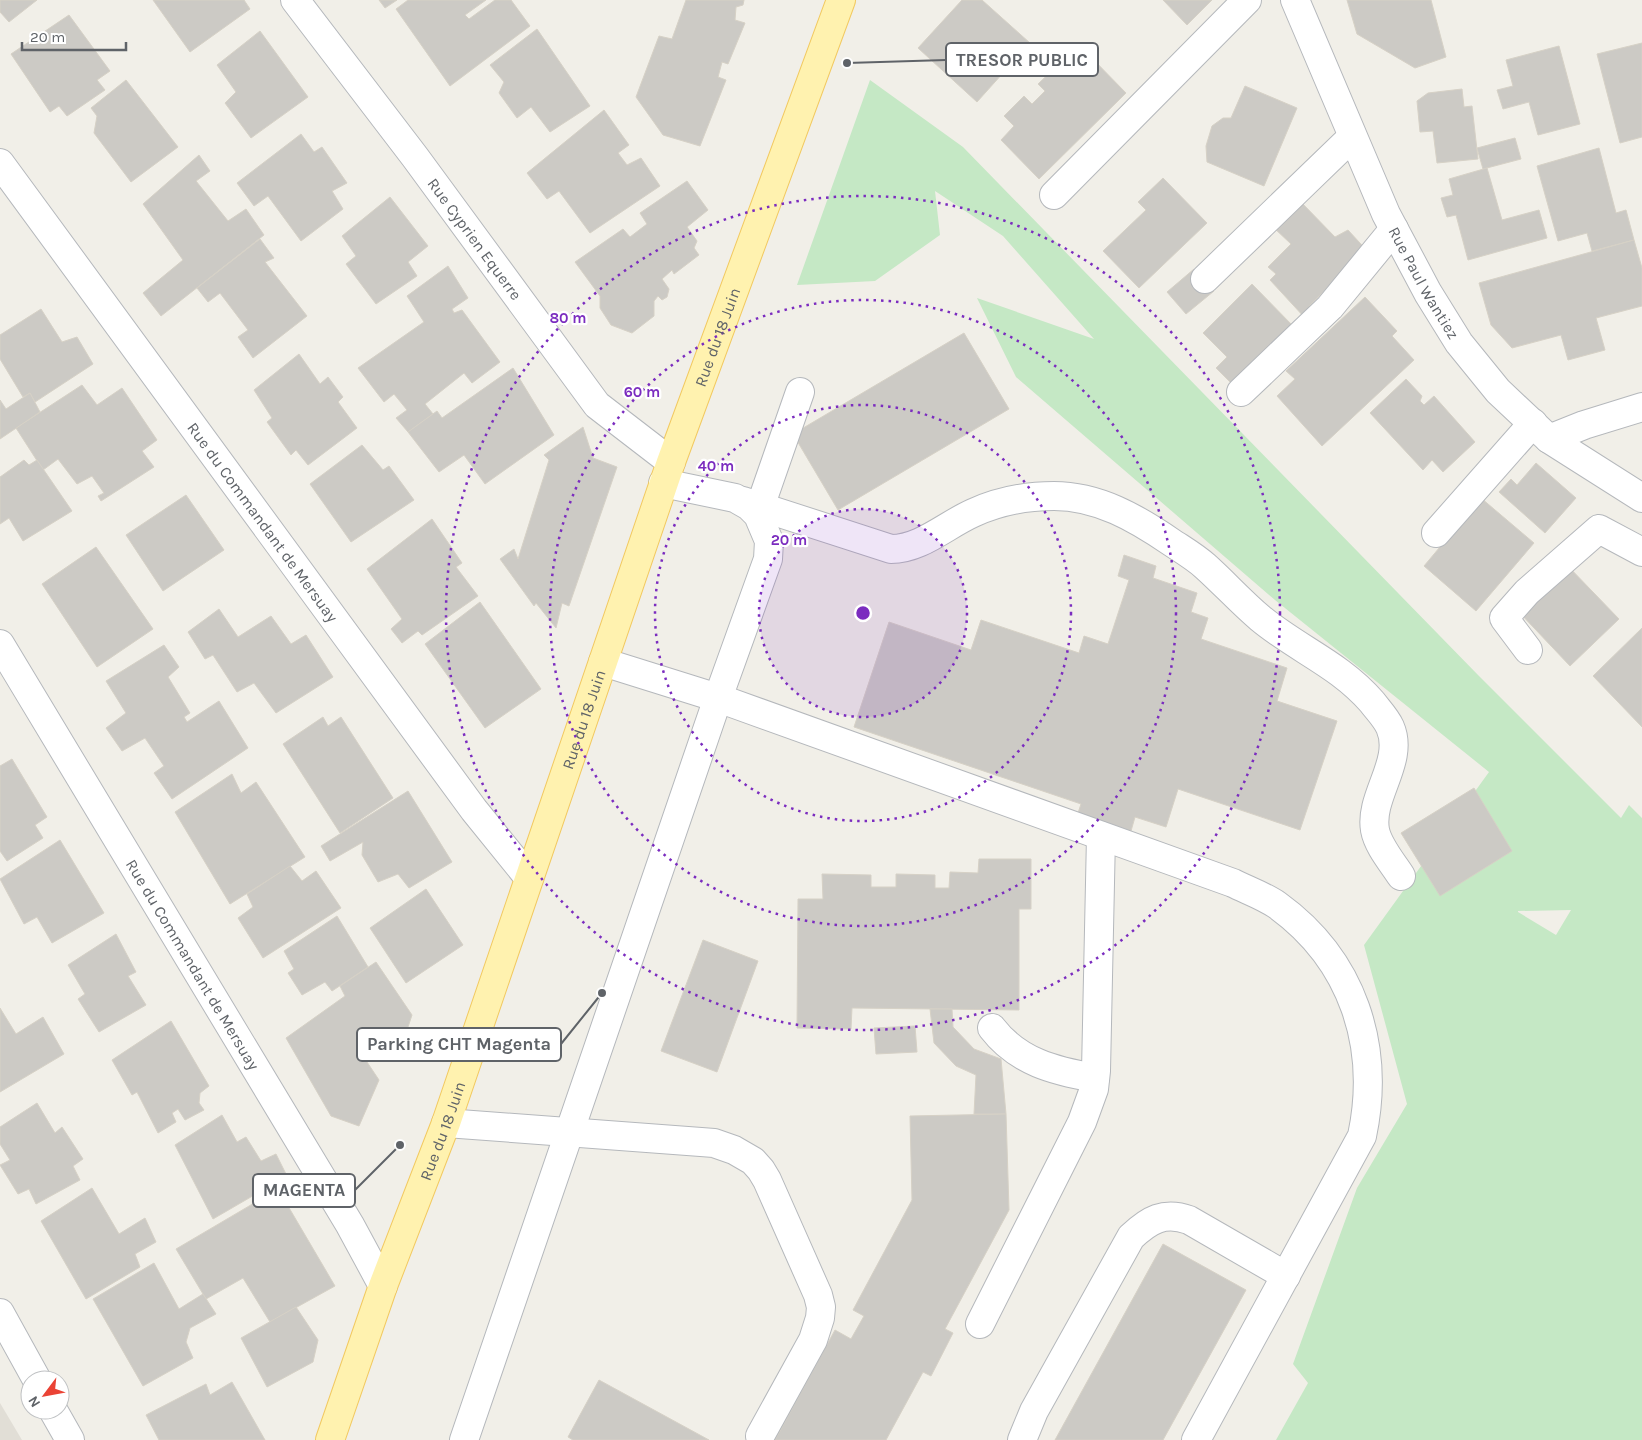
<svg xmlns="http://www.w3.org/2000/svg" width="1642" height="1440" viewBox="0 0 1642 1440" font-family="Karla,sans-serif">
<rect width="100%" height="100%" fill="#f1efe8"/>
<path fill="#e1ded6" d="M 0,1403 L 22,1440 L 0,1440 Z"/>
<path fill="#c5e8c5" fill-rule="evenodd" d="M 870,80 L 963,147 L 1478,675 L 1621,818 L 1629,805 L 1642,818 L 1642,1440 L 1276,1440 L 1308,1383 L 1293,1364 L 1357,1188 L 1407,1104 L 1364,945 L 1489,772 L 1275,600 L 1016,377 L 977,298 L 1094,339 L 1003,236 L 935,191 L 940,235 L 875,281 L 797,285 ZM 1571,910 L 1556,935 L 1518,912 L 1518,911 Z"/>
<g fill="#cccac5" stroke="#d6d1c6">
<path d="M 0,0 L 37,0 L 9,22 L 0,12 Z"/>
<path d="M 153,0 L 244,0 L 250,9 L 190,52 Z"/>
<path d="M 379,0 L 397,0 L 385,8 Z"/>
<path d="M 408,0 L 486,0 L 465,15 L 469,19 L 495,0 L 511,0 L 530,26 L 450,86 L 396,9 Z"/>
<path d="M 686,0 L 744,0 L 743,5 L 736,7 L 735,20 L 745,23 L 728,64 L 722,62 L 718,77 L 726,80 L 700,146 L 663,135 L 636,97 L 659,36 L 672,39 Z"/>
<path d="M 962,0 L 982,0 L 1030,43 L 977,102 L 918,48 Z"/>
<path d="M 1163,0 L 1212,0 L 1187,25 Z"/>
<path d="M 1347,0 L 1431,0 L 1446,57 L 1415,68 L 1357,34 Z"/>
<path d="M 69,15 L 110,71 L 97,80 L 105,90 L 67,116 L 59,106 L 50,112 L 11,54 Z"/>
<path d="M 537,29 L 590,106 L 550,132 L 531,107 L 517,118 L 499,93 L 504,82 L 490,65 Z"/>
<path d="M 260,31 L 308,97 L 251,138 L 225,103 L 236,92 L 217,65 Z"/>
<path d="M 1642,43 L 1642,137 L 1620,143 L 1597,54 Z"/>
<path d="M 1559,46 L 1580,124 L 1538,135 L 1529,102 L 1503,109 L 1497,90 L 1513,86 L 1506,60 Z"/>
<path d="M 1085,51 L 1126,93 L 1039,179 L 1001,140 L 1014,126 L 1004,116 L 1024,96 L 1032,104 L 1045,91 L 1038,84 L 1063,60 L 1070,66 Z"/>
<path d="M 126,80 L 178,147 L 131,182 L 94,133 L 97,116 L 91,108 Z"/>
<path d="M 1245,86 L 1297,108 L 1264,186 L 1207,162 L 1206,146 L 1212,126 L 1223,118 L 1231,118 Z"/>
<path d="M 1462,89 L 1464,107 L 1472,106 L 1478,159 L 1437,163 L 1433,131 L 1420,132 L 1417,101 L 1428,93 Z"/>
<path d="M 604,110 L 629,145 L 618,153 L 627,165 L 641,158 L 660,186 L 590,233 L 559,191 L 547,199 L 527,173 Z"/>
<path d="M 301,134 L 314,152 L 322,147 L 347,183 L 332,191 L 343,209 L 301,241 L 268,196 L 254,206 L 237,183 Z"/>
<path d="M 1515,138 L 1521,159 L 1483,169 L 1477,148 Z"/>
<path d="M 1599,148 L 1616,213 L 1626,210 L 1634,240 L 1592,251 L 1587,233 L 1558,241 L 1537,166 Z"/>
<path d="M 199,155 L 210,171 L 196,181 L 228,221 L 246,209 L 264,235 L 161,316 L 143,293 L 183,260 L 143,204 Z"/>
<path d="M 1487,168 L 1502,220 L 1539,210 L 1547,238 L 1468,260 L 1456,215 L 1447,217 L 1441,198 L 1453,195 L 1449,179 Z"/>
<path d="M 1163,178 L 1207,223 L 1139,288 L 1103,251 L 1146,210 L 1138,202 Z"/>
<path d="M 687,181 L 708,210 L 687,227 L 697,241 L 694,248 L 699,255 L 674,274 L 672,270 L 662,279 L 669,289 L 667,297 L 662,300 L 658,296 L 654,301 L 654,316 L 632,333 L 611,325 L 600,308 L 600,296 L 575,262 L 623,229 L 630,237 L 647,224 L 640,213 Z"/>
<path d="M 390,197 L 428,246 L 408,262 L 417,276 L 376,304 L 346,264 L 356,256 L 342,236 Z"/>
<path d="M 1300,201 L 1335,237 L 1348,230 L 1371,255 L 1354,262 L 1309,306 L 1311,312 L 1305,318 L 1270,280 L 1276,274 L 1268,267 L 1291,244 L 1273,227 Z"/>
<path d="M 260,239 L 274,258 L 265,262 L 307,316 L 253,358 L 238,337 L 248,330 L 220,293 L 208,302 L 197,288 Z"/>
<path d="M 1634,240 L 1642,268 L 1642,306 L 1596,318 L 1605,350 L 1568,360 L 1561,335 L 1512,348 L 1491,325 L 1479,283 Z"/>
<path d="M 448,266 L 468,298 L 452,309 L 454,313 L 462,310 L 500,362 L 472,383 L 464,373 L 425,404 L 433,414 L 408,432 L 396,418 L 407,410 L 394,394 L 384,402 L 358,368 L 424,322 L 407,296 Z"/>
<path d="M 1194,269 L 1214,291 L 1186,314 L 1167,292 Z"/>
<path d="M 1252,284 L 1293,326 L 1233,385 L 1216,368 L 1227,357 L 1203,333 Z"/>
<path d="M 1365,297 L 1397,331 L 1392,336 L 1414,360 L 1322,446 L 1277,396 L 1295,379 L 1286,371 Z"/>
<path d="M 41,309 L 62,342 L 77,337 L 93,364 L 35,402 L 30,393 L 23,397 L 0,359 L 0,335 Z"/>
<path d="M 964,333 L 1009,409 L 838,510 L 793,434 Z"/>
<path d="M 299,354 L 320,384 L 328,377 L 343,397 L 338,402 L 357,428 L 308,465 L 296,450 L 291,455 L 267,422 L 272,418 L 254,390 Z"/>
<path d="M 513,368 L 554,435 L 485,484 L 464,455 L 439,472 L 408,432 L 437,411 L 442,418 Z"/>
<path d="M 1406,379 L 1422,396 L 1420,401 L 1424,405 L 1434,396 L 1475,442 L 1443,472 L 1432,460 L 1423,470 L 1370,413 Z"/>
<path d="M 82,385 L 97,405 L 122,388 L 157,440 L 142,451 L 154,467 L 101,501 L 98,496 L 104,493 L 92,476 L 77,484 L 58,459 L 43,470 L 16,428 Z"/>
<path d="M 30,393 L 40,412 L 0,439 L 0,400 L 6,409 Z"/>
<path d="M 583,427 L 593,458 L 617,467 L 569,606 L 562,603 L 556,628 L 536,603 L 534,606 L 500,559 L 514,549 L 518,559 L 549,460 L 544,455 Z"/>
<path d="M 362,445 L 383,470 L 389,466 L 414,500 L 351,542 L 310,484 Z"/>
<path d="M 24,460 L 29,465 L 37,460 L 72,511 L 23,541 L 9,518 L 0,524 L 0,477 Z"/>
<path d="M 1536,463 L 1576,498 L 1545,533 L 1499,492 L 1511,479 L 1517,485 Z"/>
<path d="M 186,495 L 224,550 L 163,591 L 126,535 Z"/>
<path d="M 1481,498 L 1534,543 L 1476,611 L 1424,566 Z"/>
<path d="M 432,519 L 462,563 L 456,567 L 478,596 L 422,635 L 418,631 L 402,643 L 391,629 L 402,619 L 367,569 Z"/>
<path d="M 96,547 L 153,629 L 97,667 L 42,584 Z"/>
<path d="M 1124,555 L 1156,566 L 1153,578 L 1197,593 L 1191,612 L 1208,618 L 1201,639 L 1287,668 L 1277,701 L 1337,721 L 1300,830 L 1178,789 L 1166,827 L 1135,817 L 1131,831 L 1078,813 L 1081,804 L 854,727 L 889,622 L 971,650 L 981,620 L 1079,653 L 1084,636 L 1108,644 L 1129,580 L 1118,576 Z"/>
<path d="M 1565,563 L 1619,619 L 1570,666 L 1517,610 Z"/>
<path d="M 480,602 L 541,689 L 485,728 L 425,644 Z"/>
<path d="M 219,609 L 238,637 L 271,616 L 291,644 L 306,635 L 333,677 L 276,713 L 254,683 L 237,692 L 213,655 L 205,659 L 188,632 Z"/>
<path d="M 1642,628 L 1642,727 L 1593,676 Z"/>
<path d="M 164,645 L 179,667 L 168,677 L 190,713 L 184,717 L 187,722 L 219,701 L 248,748 L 172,799 L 154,773 L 164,766 L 145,738 L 122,751 L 106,728 L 126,713 L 106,681 Z"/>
<path d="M 323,717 L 328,726 L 341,717 L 393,798 L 340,833 L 283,744 Z"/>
<path d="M 12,759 L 47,817 L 35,825 L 43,838 L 7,861 L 0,851 L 0,766 Z"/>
<path d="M 232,774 L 241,793 L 256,782 L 305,857 L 230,904 L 175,812 Z"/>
<path d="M 1474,788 L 1512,851 L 1440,896 L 1401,833 Z"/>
<path d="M 408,791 L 452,862 L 409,888 L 398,874 L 378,882 L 362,855 L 363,842 L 330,861 L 321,846 Z"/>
<path d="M 60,840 L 104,913 L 52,943 L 37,917 L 24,924 L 0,879 Z"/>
<path d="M 979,859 L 1031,859 L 1031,909 L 1019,909 L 1019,1010 L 852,1008 L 851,1029 L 797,1028 L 798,899 L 823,899 L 822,874 L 871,875 L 871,887 L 896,887 L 896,874 L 935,875 L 935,888 L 949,888 L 950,872 L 978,873 Z"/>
<path d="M 290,866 L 302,881 L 316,871 L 341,908 L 263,958 L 238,918 L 253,907 L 247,894 Z"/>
<path d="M 426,889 L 463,945 L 406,983 L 370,928 Z"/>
<path d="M 337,916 L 368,967 L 332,991 L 325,982 L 302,995 L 288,973 L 294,969 L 284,951 Z"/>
<path d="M 116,934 L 136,972 L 128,976 L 146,1005 L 99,1032 L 78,999 L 85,994 L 68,965 Z"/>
<path d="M 703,940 L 758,961 L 717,1072 L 661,1051 Z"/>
<path d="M 376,962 L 412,1015 L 399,1054 L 371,1046 L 364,1034 L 357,1047 L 379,1080 L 359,1126 L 331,1116 L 286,1038 L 345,996 L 340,986 Z"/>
<path d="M 0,1008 L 16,1034 L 43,1017 L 64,1054 L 0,1092 Z"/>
<path d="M 930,1009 L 952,1009 L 953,1027 L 974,1049 L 1001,1059 L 1006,1114 L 974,1114 L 976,1075 L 956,1066 L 934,1043 Z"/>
<path d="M 171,1021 L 209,1086 L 200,1093 L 199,1103 L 204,1110 L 185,1120 L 178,1109 L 172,1113 L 176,1122 L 158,1133 L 137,1092 L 132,1095 L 112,1060 Z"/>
<path d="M 915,1026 L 917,1052 L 876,1054 L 874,1028 Z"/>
<path d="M 37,1103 L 55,1133 L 62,1127 L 83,1159 L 73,1166 L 80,1180 L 36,1204 L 29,1189 L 18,1194 L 0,1165 L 10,1160 L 0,1144 L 0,1127 Z"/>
<path d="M 1006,1114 L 1009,1210 L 945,1329 L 953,1333 L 931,1376 L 923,1372 L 886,1440 L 775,1440 L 835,1330 L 851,1339 L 864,1316 L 853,1310 L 912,1200 L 910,1116 Z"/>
<path d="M 222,1115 L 237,1142 L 246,1137 L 261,1161 L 276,1154 L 287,1176 L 213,1219 L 175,1145 Z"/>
<path d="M 92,1188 L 119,1234 L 145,1218 L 156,1242 L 135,1254 L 140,1267 L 86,1299 L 41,1221 Z"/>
<path d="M 278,1189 L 335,1286 L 270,1322 L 243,1278 L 206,1299 L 176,1249 Z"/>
<path d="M 1163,1244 L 1246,1290 L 1163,1440 L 1055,1440 Z"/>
<path d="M 154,1263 L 179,1309 L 203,1294 L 216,1314 L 190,1328 L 186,1342 L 193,1358 L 143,1386 L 93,1299 Z"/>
<path d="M 296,1307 L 318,1340 L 313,1362 L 267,1387 L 241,1338 Z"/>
<path d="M 599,1380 L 709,1440 L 573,1440 L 568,1437 Z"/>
<path d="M 232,1382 L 265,1440 L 159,1440 L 146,1415 L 206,1384 L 210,1395 Z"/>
</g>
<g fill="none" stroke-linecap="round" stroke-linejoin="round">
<g stroke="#b5b8bc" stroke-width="30">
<g id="minor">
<path id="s1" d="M 295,0 L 415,157 L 597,405 L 671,462"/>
<path id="s2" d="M 1295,0 L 1386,214 L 1428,293 L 1459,343 L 1498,391 L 1549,439 L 1642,498"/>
<path id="s3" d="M 0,163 L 474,810 L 529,878"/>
<path d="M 1054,195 L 1247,0"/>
<path d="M 1205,279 L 1352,137"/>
<path d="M 1241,392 L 1330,307 L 1394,229"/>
<path d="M 1549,439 L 1584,425 L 1642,407"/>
<path d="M 743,501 L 891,549 C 921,549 946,525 973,513 C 997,502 1027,496 1054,496 C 1098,496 1136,518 1171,542 C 1183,550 1195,557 1205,566 C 1224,583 1241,602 1260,618 C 1297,649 1339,664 1372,702 C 1378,710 1386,718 1390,727 C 1405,761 1369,796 1375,830 C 1378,846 1392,862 1401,876"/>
<path d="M 760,507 L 800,392"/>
<path d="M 1436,533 L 1533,423"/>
<path id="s4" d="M 0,644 L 350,1225 L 383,1286"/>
<path d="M 1528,650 L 1504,618 L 1527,592 L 1599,529 L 1642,552"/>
<path d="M 603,662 L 718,698 L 1233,883 C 1247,890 1264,896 1277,905 C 1353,960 1381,1046 1362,1136 L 1196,1440"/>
<path d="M 992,1028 C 1018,1062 1055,1071 1095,1078"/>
<path d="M 446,1123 L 701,1142 L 714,1143 L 734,1150 L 753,1161 L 761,1170 L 767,1180 L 818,1295 L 821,1307 L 820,1318 L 813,1340 L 760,1436"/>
<path d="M 0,1313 L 37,1380"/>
<path d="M 980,1324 L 1082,1122 L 1094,1089 L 1096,1071 L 1101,836"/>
<path d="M 53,1410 L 70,1440"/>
<path d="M 464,1440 L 718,698 L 768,559 L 769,541 L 758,515 L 749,506 L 735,498 L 663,483"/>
<path d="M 1022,1440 L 1034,1411 L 1131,1237 C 1149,1220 1164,1211 1189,1220 L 1286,1276"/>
</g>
</g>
<g stroke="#f2c960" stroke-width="30">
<g id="major">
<path id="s5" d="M 330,1440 L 383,1286 L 446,1123 L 671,462 L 841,0"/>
</g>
</g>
<use href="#minor" stroke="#fff" stroke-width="28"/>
<use href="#major" stroke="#fff2af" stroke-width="28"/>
</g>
<circle cx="863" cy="613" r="104" fill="#7b2cbf" fill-opacity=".12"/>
<g fill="none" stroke="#7b2cbf" stroke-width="2.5" stroke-dasharray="2.5 5">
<circle cx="863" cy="613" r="104"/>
<circle cx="863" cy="613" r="208"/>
<circle cx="863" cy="613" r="313"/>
<circle cx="863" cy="613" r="417"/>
</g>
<g text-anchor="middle" stroke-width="4.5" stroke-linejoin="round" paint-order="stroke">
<g font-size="16" fill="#5f6368" stroke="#fff">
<text dy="6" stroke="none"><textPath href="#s1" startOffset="299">Rue Cyprien Equerre</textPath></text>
<text dy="6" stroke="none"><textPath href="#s2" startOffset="311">Rue Paul Wantiez</textPath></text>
<text dy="6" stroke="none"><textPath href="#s5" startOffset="1169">Rue du 18 Juin</textPath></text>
<text dy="6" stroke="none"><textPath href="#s3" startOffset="445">Rue du Commandant de Mersuay</textPath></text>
<text dy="6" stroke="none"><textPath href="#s5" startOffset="764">Rue du 18 Juin</textPath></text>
<text dy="6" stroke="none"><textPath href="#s4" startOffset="374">Rue du Commandant de Mersuay</textPath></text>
<text dy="6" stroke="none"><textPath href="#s5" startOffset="329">Rue du 18 Juin</textPath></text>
</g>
</g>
<circle cx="863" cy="613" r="8" fill="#7b2cbf" stroke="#fff" stroke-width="2.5"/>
<g font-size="15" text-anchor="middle" font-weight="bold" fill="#7b2cbf" stroke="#fff" stroke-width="4.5" stroke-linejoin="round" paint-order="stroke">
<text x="568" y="323">80 m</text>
<text x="642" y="397">60 m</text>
<text x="716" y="471">40 m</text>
<text x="789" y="545">20 m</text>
</g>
<path fill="none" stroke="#5f6368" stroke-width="2" d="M847 63L946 60M602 993L561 1044M400 1145L355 1190"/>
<g fill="#5f6368" stroke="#fff" stroke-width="2">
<circle cx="847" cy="63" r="5"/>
<circle cx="602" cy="993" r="5"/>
<circle cx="400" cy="1145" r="5"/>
</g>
<g fill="#fff" stroke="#5f6368" stroke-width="2">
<rect x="946" y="43" width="152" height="33" rx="5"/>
<rect x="357" y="1028" width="204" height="33" rx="5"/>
<rect x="253" y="1174" width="102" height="33" rx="5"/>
</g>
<g font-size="18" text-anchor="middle" font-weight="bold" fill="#5f6368">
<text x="1022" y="66">TRESOR PUBLIC</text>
<text x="459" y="1050">Parking CHT Magenta</text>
<text x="304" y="1196">MAGENTA</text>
</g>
<g transform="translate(45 1395) rotate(238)"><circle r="24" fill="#ffffff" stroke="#bfc1c3"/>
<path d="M0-4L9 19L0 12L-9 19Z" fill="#ea4335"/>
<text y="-8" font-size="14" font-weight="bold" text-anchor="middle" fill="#5f6368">N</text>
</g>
<path d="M22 42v8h104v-8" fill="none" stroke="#5f6368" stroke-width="2.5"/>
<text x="30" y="42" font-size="15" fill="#5f6368" stroke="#ffffff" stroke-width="4" paint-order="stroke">20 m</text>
</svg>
